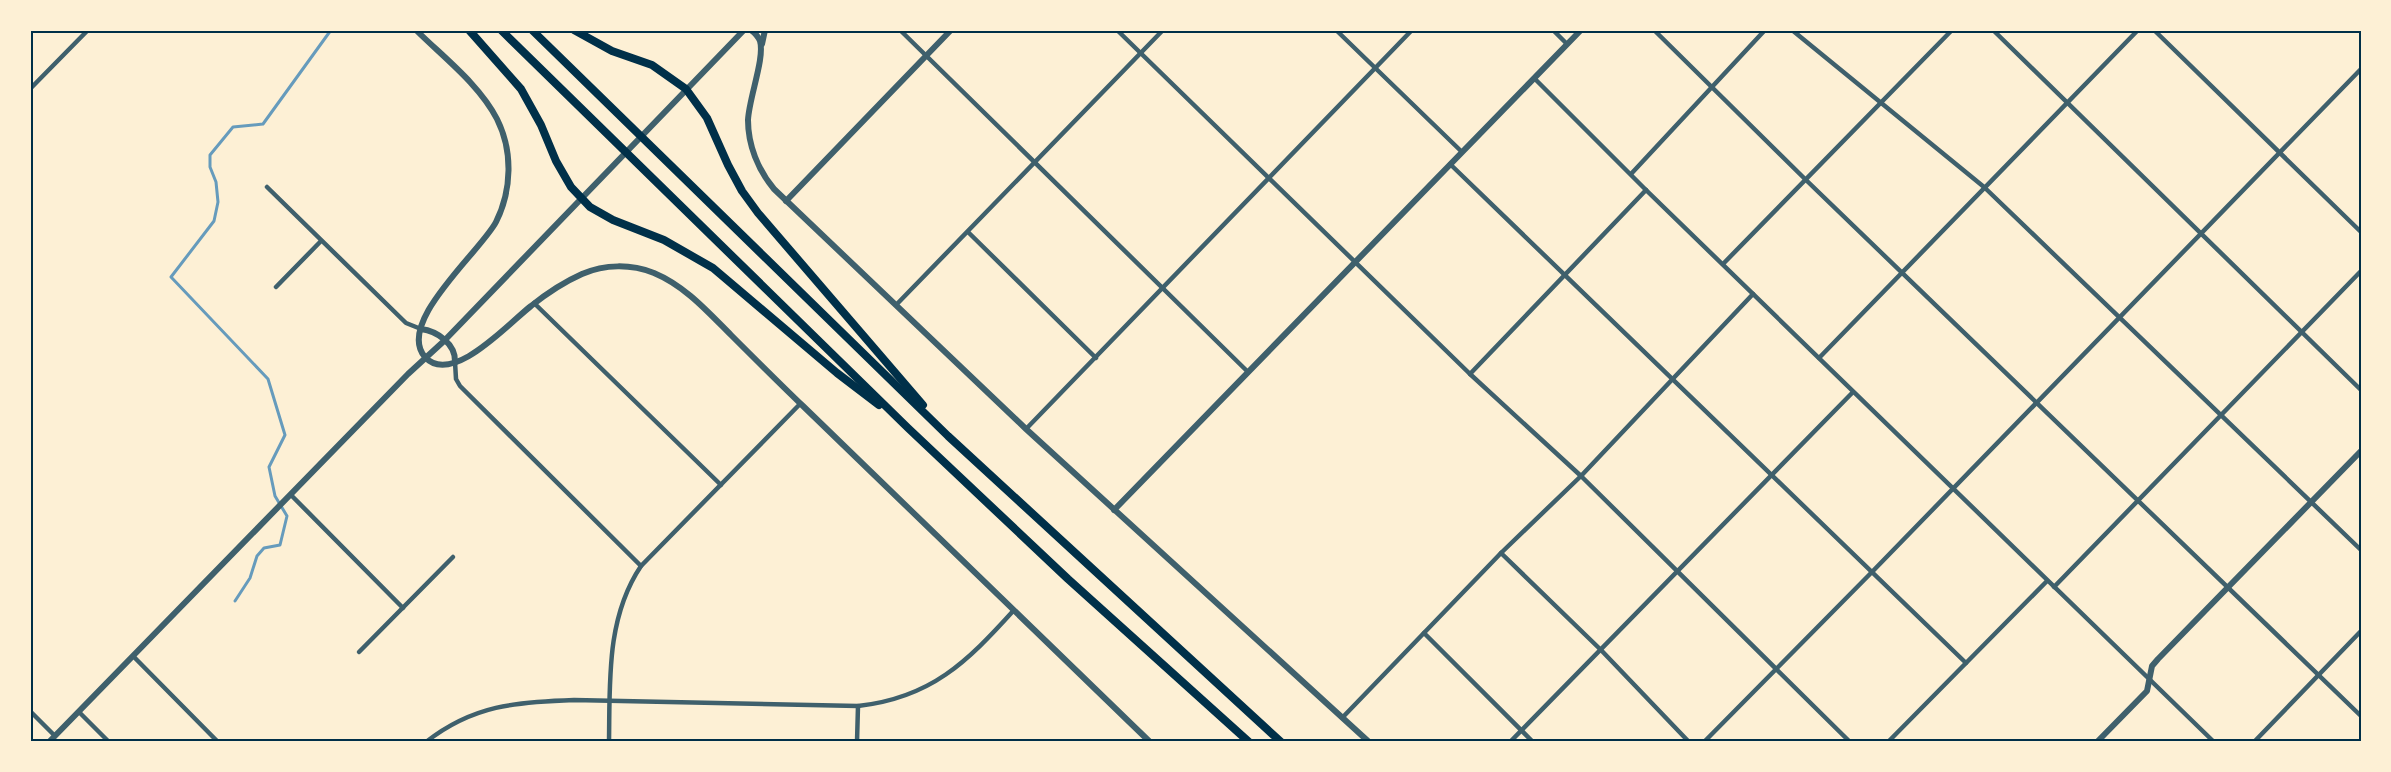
<svg xmlns="http://www.w3.org/2000/svg" width="2391" height="772" viewBox="0 0 2391 772" font-family="'Fira Sans Condensed',sans-serif">
<rect width="100%" height="100%" fill="#fdf0d5"/>
<g fill="none" stroke-linecap="round" stroke-linejoin="round">
<path stroke="#669bbc" stroke-width="3" d="M 235,601 L 250,578 L 257,556 L 264,548 L 280,545 L 287,516 L 275,496 L 269,467 L 285,435 L 268,379 L 171,277 L 214,221 L 218,202 L 216,182 L 210,167 L 210,155 L 233,127 L 263,124 L 331,30"/>
<g stroke="#3f606c" stroke-width="4.5">
<path d="M 900,30 L 1248,372"/>
<path d="M 1117,30 L 1470,374 L 1581,476 L 1850,742"/>
<path d="M 1336,30 L 1462,152"/>
<path d="M 1553,30 L 1567,44"/>
<path d="M 1654,30 L 1806,180 L 2361,716"/>
<path d="M 1792,30 L 1984,187 L 2361,550"/>
<path d="M 1993,30 L 2361,390"/>
<path d="M 2154,30 L 2361,232"/>
<path d="M 1534,78 L 1646,190 L 2214,742"/>
<path d="M 30,89 L 88,30"/>
<path d="M 1450,164 L 1966,663"/>
<path d="M 1631,174 L 1765,30"/>
<path d="M 267,187 L 406,323 L 421,329"/>
<path d="M 968,232 L 1096,358"/>
<path d="M 1723,264 L 1952,30"/>
<path d="M 276,287 L 321,241"/>
<path d="M 534,303 L 721,485"/>
<path d="M 897,304 L 1163,30"/>
<path d="M 1819,358 L 2138,30"/>
<path d="M 455,362 L 456,379 L 460,386 L 641,566"/>
<path d="M 1470,374 L 1646,190"/>
<path d="M 1026,429 L 1412,30"/>
<path d="M 291,495 L 403,608"/>
<path d="M 1501,553 L 1601,650 L 1689,742"/>
<path d="M 2054,587 L 2361,271"/>
<path d="M 1424,633 L 1533,742"/>
<path d="M 359,652 L 453,557"/>
<path d="M 134,657 L 218,742"/>
<path d="M 30,711 L 55,736"/>
<path d="M 79,712 L 109,742"/>
<path d="M 1342,718 L 1501,553 L 1581,476 L 1753,294"/>
<path d="M 426,742 C 473,705 516,702 574,700 L 858,706 C 931,698 967,662 1014,610"/>
<path d="M 609,742 C 610,682 606,618 641,566 L 800,404"/>
<path d="M 857,742 L 858,706"/>
<path d="M 1510,742 L 1853,392"/>
<path d="M 1704,742 L 1871,573 L 2361,69"/>
<path d="M 1888,742 L 2047,581"/>
<path d="M 2254,742 L 2361,631"/>
</g>
<g stroke="#3f606c" stroke-width="6">
<path d="M 416,30 C 443,57 479,84 497,119 C 513,151 512,190 496,222 C 481,251 395,323 425,357 C 452,387 510,322 531,306 C 546,294 564,282 582,274 C 605,264 631,264 654,273 C 685,286 707,311 731,335 C 755,359 779,383 803,406 C 918,518 1034,630 1150,742"/>
<path d="M 751,30 C 755,33 758,36 760,41 C 765,58 749,98 748,120 C 748,145 758,170 774,189 L 1026,429 L 1369,742"/>
<path d="M 762,44 L 765,30"/>
<path d="M 786,201 L 951,30"/>
<path d="M 421,329 C 437,331 456,344 455,362"/>
<path d="M 1114,510 L 1581,30"/>
<path d="M 49,742 L 408,374 L 444,341 L 744,30"/>
<path d="M 2097,742 L 2147,691 L 2152,666 L 2158,659 L 2361,451"/>
</g>
<g stroke="#003049" stroke-width="8">
<path d="M 469,30 L 521,89 L 541,125 L 556,161 L 571,187 L 590,207 L 613,220 L 664,240 L 713,268 L 837,373 L 879,405"/>
<path d="M 501,30 L 908,428 L 1068,579 L 1249,742"/>
<path d="M 532,30 L 948,436 L 1281,742"/>
<path d="M 574,30 L 612,51 L 652,65 L 686,89 L 707,118 L 728,165 L 742,191 L 758,213 L 923,405"/>
</g>
</g>
<rect width="2391" height="772" fill="none" stroke="#fdf0d5" stroke-width="63"/>
<rect x="32" y="32" width="2328" height="708" fill="none" stroke="#003049" stroke-width="2"/>
</svg>
